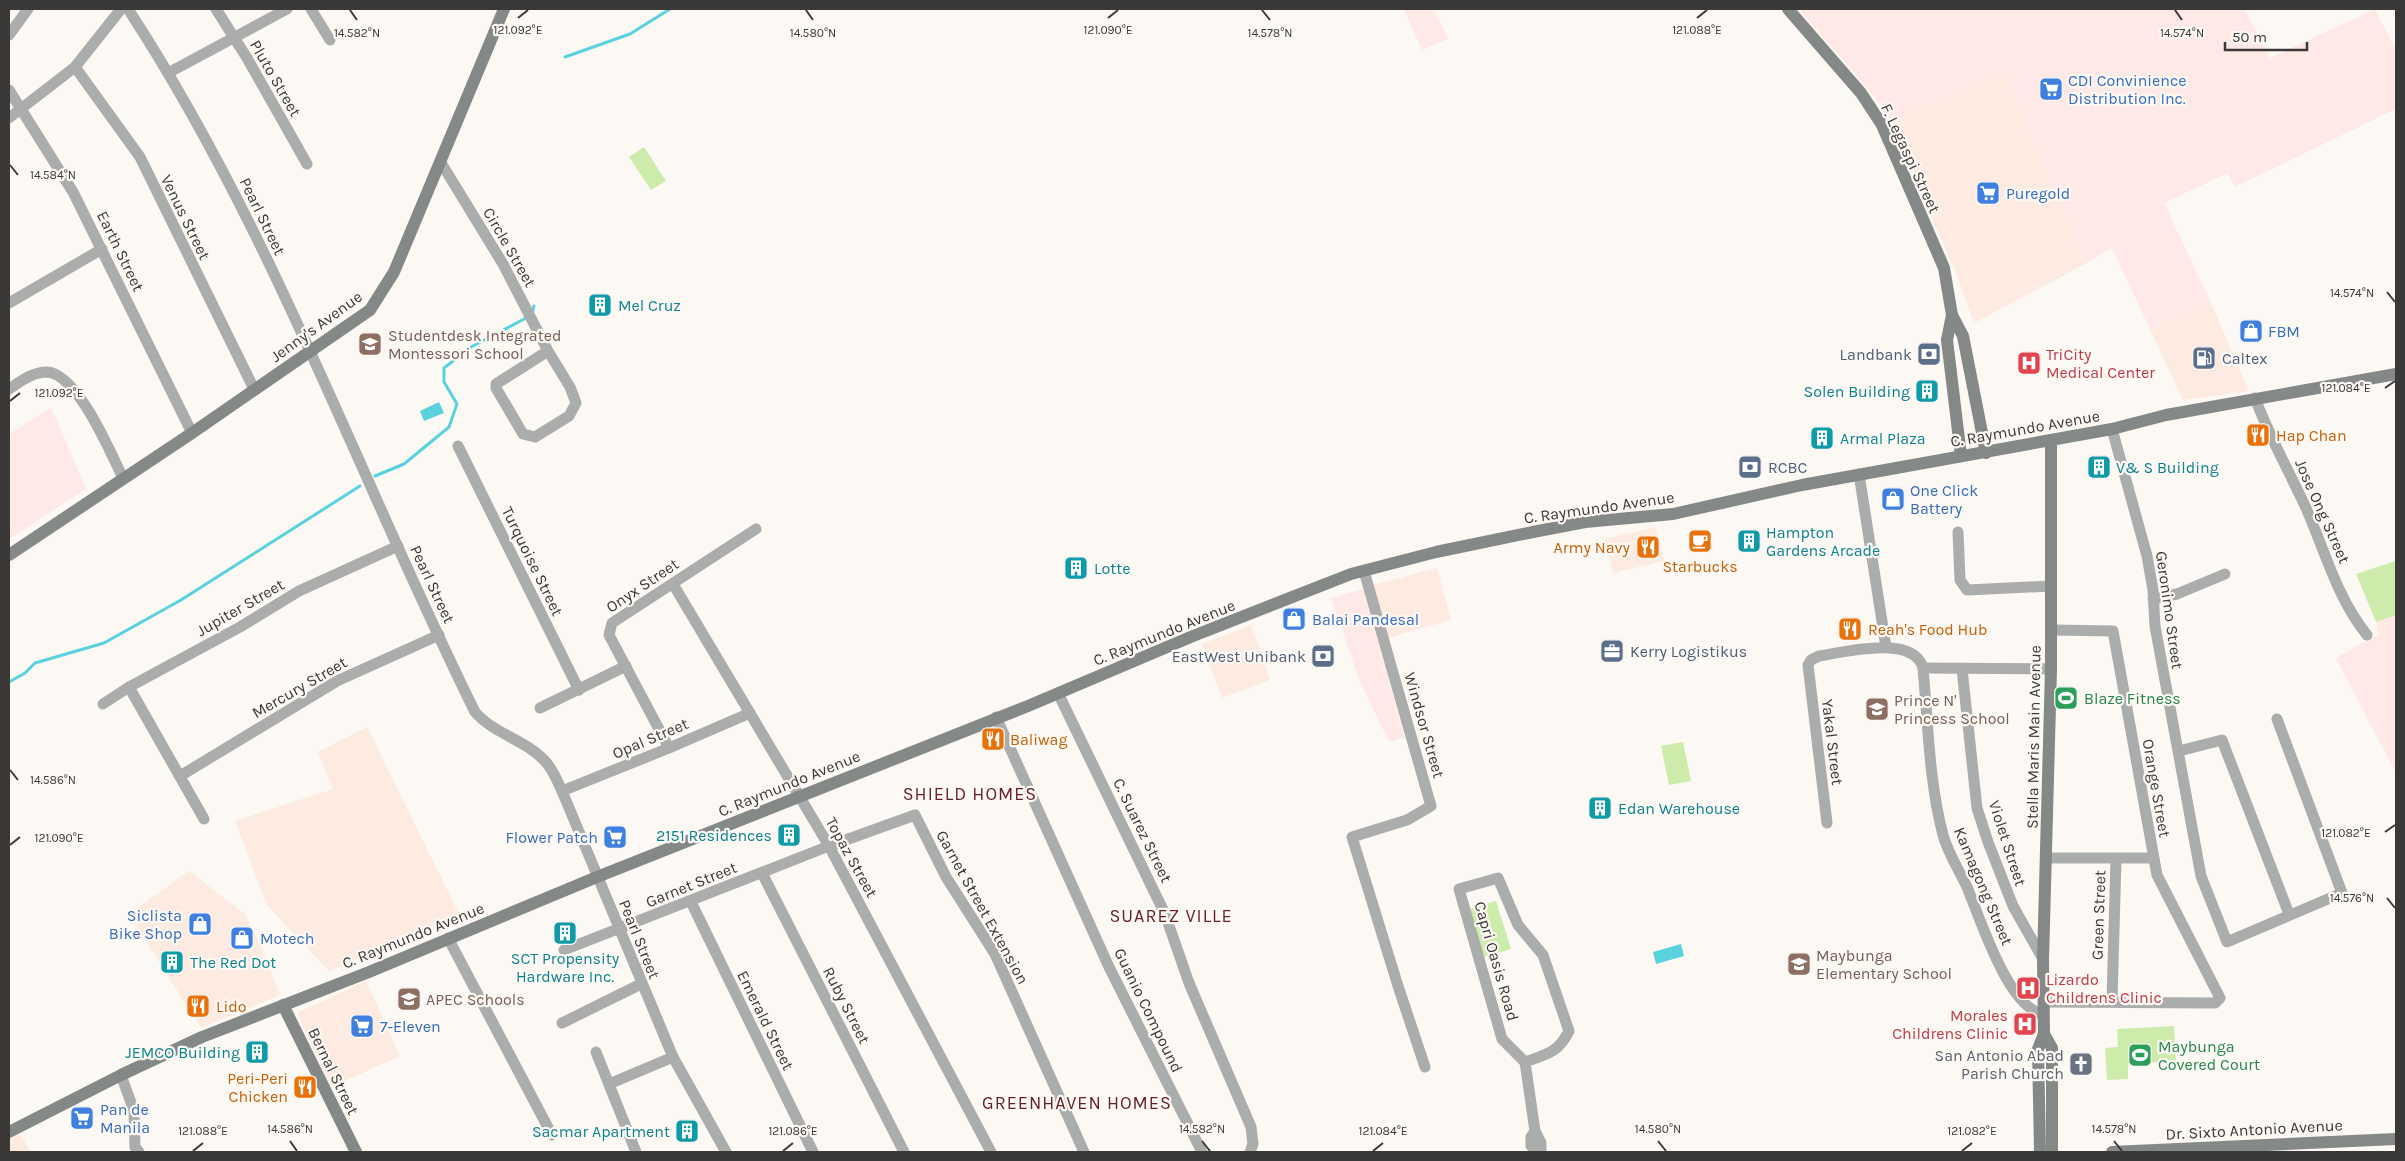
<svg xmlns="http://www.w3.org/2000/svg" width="2405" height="1161" viewBox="0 0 2405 1161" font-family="Karla,sans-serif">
<rect width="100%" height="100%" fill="#fcf8f4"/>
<g fill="#fdeae1">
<path d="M 2002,69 L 2085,264 L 1974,323 L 1958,278 L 1891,122 Z"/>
<path d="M 2210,301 L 2249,391 L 2183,400 L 2150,329 Z"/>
<path d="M 1655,527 L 1664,561 L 1613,573 L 1605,539 Z"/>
<path d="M 1437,568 L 1451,620 L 1387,638 L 1373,585 Z"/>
<path d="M 1251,625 L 1270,680 L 1222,698 L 1202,644 Z"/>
<path d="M 367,727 L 459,914 L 329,971 L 267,905 L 235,821 L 333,789 L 318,752 Z"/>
<path d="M 189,871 L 245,914 L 263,951 L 280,995 L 201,1028 L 129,914 Z"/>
<path d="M 366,981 L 400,1056 L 331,1087 L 297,1013 Z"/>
<path d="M 20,1134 L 31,1152 L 9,1152 L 9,1139 Z"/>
</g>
<g fill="#ffe9e6">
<path d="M 1404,9 L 1434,9 L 1448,39 L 1422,50 Z"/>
<path d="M 1799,9 L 2245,9 L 2270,58 L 2375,9 L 2396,50 L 2396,109 L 2235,187 L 2228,173 L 2164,203 L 2210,301 L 2150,329 L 2112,248 L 2085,264 L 2002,69 L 1891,122 L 1885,109 Z"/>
<path d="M 51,408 L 86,489 L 9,539 L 9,434 Z"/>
<path d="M 1363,589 L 1405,738 L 1389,742 L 1359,679 L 1331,598 Z"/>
<path d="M 2396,615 L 2396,773 L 2336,658 L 2378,634 L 2376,622 Z"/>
</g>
<g fill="#cdebaa">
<path d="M 644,147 L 666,181 L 651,190 L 629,157 Z"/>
<path d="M 2396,561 L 2396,615 L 2376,622 L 2356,574 Z"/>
<path d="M 1683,742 L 1691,781 L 1669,785 L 1661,746 Z"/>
<path d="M 1496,901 L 1511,949 L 1484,957 L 1468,909 Z"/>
<path d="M 2174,1026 L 2176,1061 L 2128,1064 L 2128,1079 L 2107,1080 L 2105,1048 L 2118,1047 L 2117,1029 Z"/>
</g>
<g fill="#59d2dd">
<path d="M 439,402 L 444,413 L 424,421 L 420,411 Z"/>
<path d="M 1681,944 L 1684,956 L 1656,964 L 1653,952 Z"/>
</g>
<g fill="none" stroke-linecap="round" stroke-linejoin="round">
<g stroke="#59d2dd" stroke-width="3">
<path d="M 565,57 L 630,34 L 670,9"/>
<path d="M 532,314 L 534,306"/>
<path d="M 375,476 L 404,464 L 449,427 L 457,404 L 444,382 L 444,368 L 471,347 L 526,318"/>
<path d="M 9,682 L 25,673 L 35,663 L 104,643 L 181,600 L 360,486"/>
</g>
<g stroke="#aaadac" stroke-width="11">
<path d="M 128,9 C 272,229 359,478 475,712 C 494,734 526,740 545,761 C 553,769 557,781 562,791 L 673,1057 L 726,1152"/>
<path d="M 216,9 L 247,58 L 307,164"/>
<path d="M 311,9 L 330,40"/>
<path d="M 9,35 L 28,9"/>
<path d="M 75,67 L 140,157 L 254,389"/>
<path d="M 168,73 L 287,9"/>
<path d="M 9,90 L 73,192 L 192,433"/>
<path d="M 9,118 L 75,67 L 121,9"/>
<path d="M 440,161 L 503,264 L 548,351 L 496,384 L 496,388 L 523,434 L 535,437 L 569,416 L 576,403 L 570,387 L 548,351"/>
<path d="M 9,303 L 102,249"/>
<path d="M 9,389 C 20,382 32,372 47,372 C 78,374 110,452 123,478"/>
<path d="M 2255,398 C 2269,436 2289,471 2306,508 C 2325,551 2337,598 2367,635"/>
<path d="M 2112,429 L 2147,556 L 2153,590 L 2155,626 L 2201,876 L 2227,942 L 2342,893 L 2277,719"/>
<path d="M 458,446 L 579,690"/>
<path d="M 1859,474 L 1886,647"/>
<path d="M 1958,532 L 1960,580 L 1967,590 L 2051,586"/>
<path d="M 1364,571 L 1431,806 L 1407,820 L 1352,837 L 1398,986 L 1425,1067"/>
<path d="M 673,584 L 829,846 L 991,1152"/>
<path d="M 2153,599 L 2177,594 L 2225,574"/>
<path d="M 1923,668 L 2051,669"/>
<path d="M 1962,669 L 1977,808 L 1988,842 L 2013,906 L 2043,959"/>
<path d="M 129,687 L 204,819"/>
<path d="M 1058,693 L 1165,914 L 1189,983 L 1251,1127 L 1253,1144 L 1250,1152"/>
<path d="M 103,704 L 129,687 L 240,627 L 299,591 L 398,546"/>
<path d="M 540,708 L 626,666"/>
<path d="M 996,717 L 1109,967 L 1202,1152"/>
<path d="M 669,748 L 609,635 L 612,623 L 756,529"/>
<path d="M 2179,751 L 2222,740 L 2289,914"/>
<path d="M 180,776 L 337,681 L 439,635"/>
<path d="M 562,791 L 669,748 L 750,713"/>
<path d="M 1827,823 L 1808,665 L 1811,660 L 1819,656 C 1844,652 1914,634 1923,668 C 1928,723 1929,782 1943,835 C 1948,853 1959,870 1967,887 C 1980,918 2008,1008 2043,1014"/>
<path d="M 2046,858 L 2153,858"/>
<path d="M 762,873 L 904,1152"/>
<path d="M 691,902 L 813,1152"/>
<path d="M 448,938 L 552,1135"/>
<path d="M 564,950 L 829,846 L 915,815 L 946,877 L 995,954 L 1084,1152"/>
<path d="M 2112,1001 L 2116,859"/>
<path d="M 2044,1002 L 2215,1003 L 2220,998 L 2157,875 L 2113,631 L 2051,630"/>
<path d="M 562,1023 L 641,984"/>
<path d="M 596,1052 L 636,1152"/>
<path d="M 1525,1062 C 1547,1054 1558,1053 1569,1031 L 1543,955 L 1518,925 L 1498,878 L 1459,889 L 1502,1039 L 1525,1062 L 1535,1131 L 1541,1143 L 1541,1152"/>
<path d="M 121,1075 L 134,1111 L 135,1147 L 139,1152"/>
<path d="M 609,1084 L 673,1057"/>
<path d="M 1535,1131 L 1531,1137 L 1531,1146 L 1538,1152"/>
</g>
<g stroke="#848887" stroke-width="12">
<path d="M 1788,9 L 1861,93 L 1882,125 L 1944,268 L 1952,315 L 1963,336 L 1986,453"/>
<path d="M 1952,315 L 1947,340 L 1961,456"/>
<path d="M 9,555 L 192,433 L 370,310 L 394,272 L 504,9"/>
<path d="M 283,1005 L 356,1152"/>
<path d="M 2044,1034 L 2052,1048 L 2052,1152"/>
<path d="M 9,1132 L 121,1075 L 202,1037 L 369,972 L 597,877 L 1028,706 L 1193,636 L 1351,574 L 1436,552 L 1538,531 L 1585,522 L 1673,514 L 1802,485 L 2112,429 L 2166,415 L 2396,374"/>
<path d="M 2040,1152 L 2038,1049 L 2044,1034 L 2043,959 L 2051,669 L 2051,440"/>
<path d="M 2112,1152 L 2396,1139"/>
</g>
</g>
<path fill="none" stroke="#3b3938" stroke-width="2" d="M 350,10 L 357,20M 806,10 L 813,20M 1262,10 L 1270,20M 2175,10 L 2182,20M 518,18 L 528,10M 1108,18 L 1118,10M 1697,18 L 1707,10M 10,165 L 18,175M 2387,292 L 2395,302M 2385,388 L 2395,381M 10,401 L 20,393M 10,770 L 18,780M 2385,832 L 2395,825M 10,845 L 20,837M 2387,898 L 2395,908M 290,1141 L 297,1151M 1202,1141 L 1210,1151M 1658,1141 L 1666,1151M 2114,1141 L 2122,1151M 193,1151 L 203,1143M 783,1151 L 793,1143M 1373,1151 L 1383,1143M 1962,1151 L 1972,1143"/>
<defs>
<g id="supermarket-square" transform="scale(1.25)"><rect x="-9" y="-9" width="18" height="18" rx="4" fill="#3f7fe0" stroke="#fcf8f4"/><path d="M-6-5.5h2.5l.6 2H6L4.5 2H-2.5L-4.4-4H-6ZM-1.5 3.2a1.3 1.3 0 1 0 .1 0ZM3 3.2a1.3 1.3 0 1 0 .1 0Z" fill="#fff"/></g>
<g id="building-square" transform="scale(1.25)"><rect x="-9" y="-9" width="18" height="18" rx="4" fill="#0f9aa8" stroke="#fcf8f4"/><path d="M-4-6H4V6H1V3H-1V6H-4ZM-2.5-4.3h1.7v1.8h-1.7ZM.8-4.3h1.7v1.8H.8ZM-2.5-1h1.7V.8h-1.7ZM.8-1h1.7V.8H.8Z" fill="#fff"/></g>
<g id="shop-square" transform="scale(1.25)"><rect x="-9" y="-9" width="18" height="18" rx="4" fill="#3f7fe0" stroke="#fcf8f4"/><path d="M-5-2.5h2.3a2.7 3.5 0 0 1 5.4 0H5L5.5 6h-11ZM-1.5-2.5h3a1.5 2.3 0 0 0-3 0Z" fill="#fff"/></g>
<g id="school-square" transform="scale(1.25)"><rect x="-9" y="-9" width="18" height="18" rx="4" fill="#8d6e63" stroke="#fcf8f4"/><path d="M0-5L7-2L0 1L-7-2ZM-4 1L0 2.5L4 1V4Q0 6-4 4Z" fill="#fff"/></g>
<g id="bank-square" transform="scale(1.25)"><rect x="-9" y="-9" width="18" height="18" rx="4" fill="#5c6f8a" stroke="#fcf8f4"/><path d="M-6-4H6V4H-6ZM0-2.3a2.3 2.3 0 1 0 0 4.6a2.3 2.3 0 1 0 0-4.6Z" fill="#fff"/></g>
<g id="fuel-square" transform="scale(1.25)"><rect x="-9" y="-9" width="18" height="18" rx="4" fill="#5c6f8a" stroke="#fcf8f4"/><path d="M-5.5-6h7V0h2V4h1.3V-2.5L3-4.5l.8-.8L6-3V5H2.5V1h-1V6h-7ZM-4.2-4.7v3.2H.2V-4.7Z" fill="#fff"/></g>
<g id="hospital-square" transform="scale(1.25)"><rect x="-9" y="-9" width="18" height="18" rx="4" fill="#e0444e" stroke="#fcf8f4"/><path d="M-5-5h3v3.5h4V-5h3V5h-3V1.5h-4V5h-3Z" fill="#fff"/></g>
<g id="restaurant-square" transform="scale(1.25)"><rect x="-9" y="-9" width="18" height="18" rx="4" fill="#e8710a" stroke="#fcf8f4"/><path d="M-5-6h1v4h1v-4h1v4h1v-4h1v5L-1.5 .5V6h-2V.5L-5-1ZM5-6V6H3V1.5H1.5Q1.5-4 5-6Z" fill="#fff"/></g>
<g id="cafe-square" transform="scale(1.25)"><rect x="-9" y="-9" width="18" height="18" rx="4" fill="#e8710a" stroke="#fcf8f4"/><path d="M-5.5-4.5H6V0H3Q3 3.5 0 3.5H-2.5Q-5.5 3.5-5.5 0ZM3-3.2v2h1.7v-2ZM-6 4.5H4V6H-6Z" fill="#fff"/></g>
<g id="office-square" transform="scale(1.25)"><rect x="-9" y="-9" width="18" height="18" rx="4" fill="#5c6f8a" stroke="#fcf8f4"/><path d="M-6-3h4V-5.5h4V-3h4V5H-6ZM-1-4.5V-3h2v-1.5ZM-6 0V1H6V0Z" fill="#fff"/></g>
<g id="stadium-square" transform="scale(1.25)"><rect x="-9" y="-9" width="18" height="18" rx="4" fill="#2e9e5b" stroke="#fcf8f4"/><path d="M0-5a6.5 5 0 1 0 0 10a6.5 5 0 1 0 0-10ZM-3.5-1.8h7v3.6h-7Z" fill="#fff"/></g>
<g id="church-square" transform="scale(1.25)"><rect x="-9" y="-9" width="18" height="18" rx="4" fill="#6b7280" stroke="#fcf8f4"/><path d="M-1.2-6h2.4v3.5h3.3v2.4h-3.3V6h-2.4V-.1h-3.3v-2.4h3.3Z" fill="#fff"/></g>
</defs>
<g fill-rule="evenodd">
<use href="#supermarket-square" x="2051" y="89"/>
<use href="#supermarket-square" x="1988" y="193"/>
<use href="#building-square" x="600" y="305"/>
<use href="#shop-square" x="2251" y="331"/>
<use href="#school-square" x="370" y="344"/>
<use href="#bank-square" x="1929" y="354"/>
<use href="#fuel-square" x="2204" y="358"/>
<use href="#hospital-square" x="2029" y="363"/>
<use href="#building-square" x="1927" y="391"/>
<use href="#restaurant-square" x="2258" y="435"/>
<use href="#building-square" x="1822" y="438"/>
<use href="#bank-square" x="1750" y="467"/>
<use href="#building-square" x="2099" y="467"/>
<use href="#shop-square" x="1893" y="499"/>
<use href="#cafe-square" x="1700" y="541"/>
<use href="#building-square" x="1749" y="541"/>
<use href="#restaurant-square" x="1648" y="547"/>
<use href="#building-square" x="1076" y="568"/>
<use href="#shop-square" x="1294" y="619"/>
<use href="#restaurant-square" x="1850" y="629"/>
<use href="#office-square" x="1612" y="651"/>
<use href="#bank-square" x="1323" y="656"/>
<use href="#stadium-square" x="2066" y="698"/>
<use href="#school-square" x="1877" y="709"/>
<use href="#restaurant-square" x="993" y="739"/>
<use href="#building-square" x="1600" y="808"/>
<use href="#building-square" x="789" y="835"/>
<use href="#supermarket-square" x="615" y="837"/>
<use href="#shop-square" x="200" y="924"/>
<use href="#building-square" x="565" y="933"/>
<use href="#shop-square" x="242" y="938"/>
<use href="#building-square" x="172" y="962"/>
<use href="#school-square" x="1799" y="964"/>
<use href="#hospital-square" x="2028" y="988"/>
<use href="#school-square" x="409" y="999"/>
<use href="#restaurant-square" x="198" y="1006"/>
<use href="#hospital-square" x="2025" y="1024"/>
<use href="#supermarket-square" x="362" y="1026"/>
<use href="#building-square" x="257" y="1052"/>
<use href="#stadium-square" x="2140" y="1055"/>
<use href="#church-square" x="2081" y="1064"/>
<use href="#restaurant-square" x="305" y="1087"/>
<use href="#supermarket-square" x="82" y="1118"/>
<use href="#building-square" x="687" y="1131"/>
</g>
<g text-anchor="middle" stroke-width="4.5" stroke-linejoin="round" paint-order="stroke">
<g font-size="16" fill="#3b3938" stroke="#fcf8f4">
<text transform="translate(276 78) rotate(60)" y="6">Pluto Street</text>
<text transform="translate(1911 158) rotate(65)" y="6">F. Legaspi Street</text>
<text transform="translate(263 216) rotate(64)" y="6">Pearl Street</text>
<text transform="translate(186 217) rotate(64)" y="6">Venus Street</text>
<text transform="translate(510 247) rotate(60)" y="6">Circle Street</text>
<text transform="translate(121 251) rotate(64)" y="6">Earth Street</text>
<text transform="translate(316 326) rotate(-36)" y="6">Jenny's Avenue</text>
<text transform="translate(2025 428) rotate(-10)" y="6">C. Raymundo Avenue</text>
<text transform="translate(1599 507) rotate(-8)" y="6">C. Raymundo Avenue</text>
<text transform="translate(2323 511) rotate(66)" y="6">Jose Ong Street</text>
<text transform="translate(533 561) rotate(64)" y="6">Turquoise Street</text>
<text transform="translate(433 584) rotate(65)" y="6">Pearl Street</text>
<text transform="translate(642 585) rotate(-34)" y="6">Onyx Street</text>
<text transform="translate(240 607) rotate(-30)" y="6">Jupiter Street</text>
<text transform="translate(2170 610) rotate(82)" y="6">Geronimo Street</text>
<text transform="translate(1164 632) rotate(-22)" y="6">C. Raymundo Avenue</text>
<text transform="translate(299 687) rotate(-30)" y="6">Mercury Street</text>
<text transform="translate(1425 725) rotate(74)" y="6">Windsor Street</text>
<text transform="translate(2033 737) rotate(-89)" y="6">Stella Maris Main Avenue</text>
<text transform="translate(650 738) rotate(-23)" y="6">Opal Street</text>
<text transform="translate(1833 742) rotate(83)" y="6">Yakal Street</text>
<text transform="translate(789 783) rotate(-22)" y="6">C. Raymundo Avenue</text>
<text transform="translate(2157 788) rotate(80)" y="6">Orange Street</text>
<text transform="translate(1143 830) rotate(64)" y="6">C. Suarez Street</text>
<text transform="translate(2008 843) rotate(72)" y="6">Violet Street</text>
<text transform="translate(852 857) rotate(61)" y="6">Topaz Street</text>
<text transform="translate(691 884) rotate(-22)" y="6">Garnet Street</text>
<text transform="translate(1984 886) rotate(67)" y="6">Kamagong Street</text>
<text transform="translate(983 907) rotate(61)" y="6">Garnet Street Extension</text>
<text transform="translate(2098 915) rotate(-88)" y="6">Green Street</text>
<text transform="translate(413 935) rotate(-22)" y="6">C. Raymundo Avenue</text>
<text transform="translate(640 939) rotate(68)" y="6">Pearl Street</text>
<text transform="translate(1497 961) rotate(74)" y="6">Capri Oasis Road</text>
<text transform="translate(847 1005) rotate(63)" y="6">Ruby Street</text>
<text transform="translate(1149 1010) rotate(64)" y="6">Guanio Compound</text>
<text transform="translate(766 1020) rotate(64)" y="6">Emerald Street</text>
<text transform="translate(334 1071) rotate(64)" y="6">Bernal Street</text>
<text transform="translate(2254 1129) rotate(-3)" y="6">Dr. Sixto Antonio Avenue</text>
</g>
<g font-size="16" fill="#366cbe" stroke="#fcf8f4" text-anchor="start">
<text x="2068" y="86">CDI Convinience<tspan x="2068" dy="18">Distribution Inc.</tspan></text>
<text x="2006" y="199">Puregold</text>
<text x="2268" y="337">FBM</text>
<text x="1910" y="496">One Click<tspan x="1910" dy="18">Battery</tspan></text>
<text x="1312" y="625">Balai Pandesal</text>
<text x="598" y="843" text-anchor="end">Flower Patch</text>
<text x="182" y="921" text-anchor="end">Siclista<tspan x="182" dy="18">Bike Shop</tspan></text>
<text x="260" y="944">Motech</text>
<text x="380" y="1032">7-Eleven</text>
<text x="100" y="1115">Pan de<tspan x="100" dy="18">Manila</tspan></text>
</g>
<g font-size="16" fill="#0d838f" stroke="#fcf8f4" text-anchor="start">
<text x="618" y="311">Mel Cruz</text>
<text x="1910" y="397" text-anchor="end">Solen Building</text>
<text x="1840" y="444">Armal Plaza</text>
<text x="2116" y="473">V&amp; S Building</text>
<text x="1766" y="538">Hampton<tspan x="1766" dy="18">Gardens Arcade</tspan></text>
<text x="1094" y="574">Lotte</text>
<text x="1618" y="814">Edan Warehouse</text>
<text x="772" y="841" text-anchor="end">2151 Residences</text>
<text x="565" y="964" text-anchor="middle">SCT Propensity<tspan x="565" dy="18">Hardware Inc.</tspan></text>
<text x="190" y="968">The Red Dot</text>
<text x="240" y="1058" text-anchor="end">JEMCO Building</text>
<text x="670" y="1137" text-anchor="end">Sacmar Apartment</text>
</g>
<g font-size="16" fill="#785e54" stroke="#fcf8f4" text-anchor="start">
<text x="388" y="341">Studentdesk Integrated<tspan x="388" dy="18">Montessori School</tspan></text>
<text x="1894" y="706">Prince N'<tspan x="1894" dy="18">Princess School</tspan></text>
<text x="1816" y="961">Maybunga<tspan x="1816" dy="18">Elementary School</tspan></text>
<text x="426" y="1005">APEC Schools</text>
</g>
<g font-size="16" fill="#4e5e75" stroke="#fcf8f4" text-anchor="start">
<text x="1912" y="360" text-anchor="end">Landbank</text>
<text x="2222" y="364">Caltex</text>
<text x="1768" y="473">RCBC</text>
<text x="1630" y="657">Kerry Logistikus</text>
<text x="1306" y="662" text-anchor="end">EastWest Unibank</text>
</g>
<g font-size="16" fill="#be3a42" stroke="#fcf8f4" text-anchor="start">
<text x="2046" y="360">TriCity<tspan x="2046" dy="18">Medical Center</tspan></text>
<text x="2046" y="985">Lizardo<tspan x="2046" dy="18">Childrens Clinic</tspan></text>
<text x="2008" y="1021" text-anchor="end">Morales<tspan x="2008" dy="18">Childrens Clinic</tspan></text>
</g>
<g font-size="16" fill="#c56008" stroke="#fcf8f4" text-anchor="start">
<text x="2276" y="441">Hap Chan</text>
<text x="1630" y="553" text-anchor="end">Army Navy</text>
<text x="1700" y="572" text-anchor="middle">Starbucks</text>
<text x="1868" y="635">Reah's Food Hub</text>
<text x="1010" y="745">Baliwag</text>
<text x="216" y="1012">Lido</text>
<text x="288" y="1084" text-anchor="end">Peri-Peri<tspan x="288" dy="18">Chicken</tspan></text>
</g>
<g font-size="16" fill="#27864d" stroke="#fcf8f4" text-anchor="start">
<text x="2084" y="704">Blaze Fitness</text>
<text x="2158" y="1052">Maybunga<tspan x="2158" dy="18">Covered Court</tspan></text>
</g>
<g font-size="16" fill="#5b616d" stroke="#fcf8f4" text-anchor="end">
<text x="2064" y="1061">San Antonio Abad<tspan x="2064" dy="18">Parish Church</tspan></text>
</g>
<g font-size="18" letter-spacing="1" fill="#662025" stroke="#fcf8f4">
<text x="970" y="800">SHIELD HOMES</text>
<text x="1171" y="922">SUAREZ VILLE</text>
<text x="1077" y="1109">GREENHAVEN HOMES</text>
</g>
</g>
<g font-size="12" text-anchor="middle" fill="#3b3938" stroke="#fcf8f4" stroke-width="4.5" stroke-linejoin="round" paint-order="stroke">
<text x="1697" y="34">121.088°E</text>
<text x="518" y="34">121.092°E</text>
<text x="1108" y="34">121.090°E</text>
<text x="357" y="37">14.582°N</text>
<text x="813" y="37">14.580°N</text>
<text x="1270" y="37">14.578°N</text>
<text x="2182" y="37">14.574°N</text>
<text x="53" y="179">14.584°N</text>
<text x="2352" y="297">14.574°N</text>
<text x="2346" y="392">121.084°E</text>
<text x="59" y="397">121.092°E</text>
<text x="53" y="784">14.586°N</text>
<text x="2346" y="837">121.082°E</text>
<text x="59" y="842">121.090°E</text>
<text x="2352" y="902">14.576°N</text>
<text x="290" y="1133">14.586°N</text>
<text x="1202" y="1133">14.582°N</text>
<text x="1658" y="1133">14.580°N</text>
<text x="2114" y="1133">14.578°N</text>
<text x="203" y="1135">121.088°E</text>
<text x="793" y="1135">121.086°E</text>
<text x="1383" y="1135">121.084°E</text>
<text x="1972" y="1135">121.082°E</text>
</g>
<rect width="2405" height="1161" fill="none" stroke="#3b3938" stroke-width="20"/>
<path d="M2225 42v8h82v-8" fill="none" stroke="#3b3938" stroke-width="2.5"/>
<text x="2232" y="42" font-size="15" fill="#3b3938" stroke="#fcf8f4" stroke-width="4" paint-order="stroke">50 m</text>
</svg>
